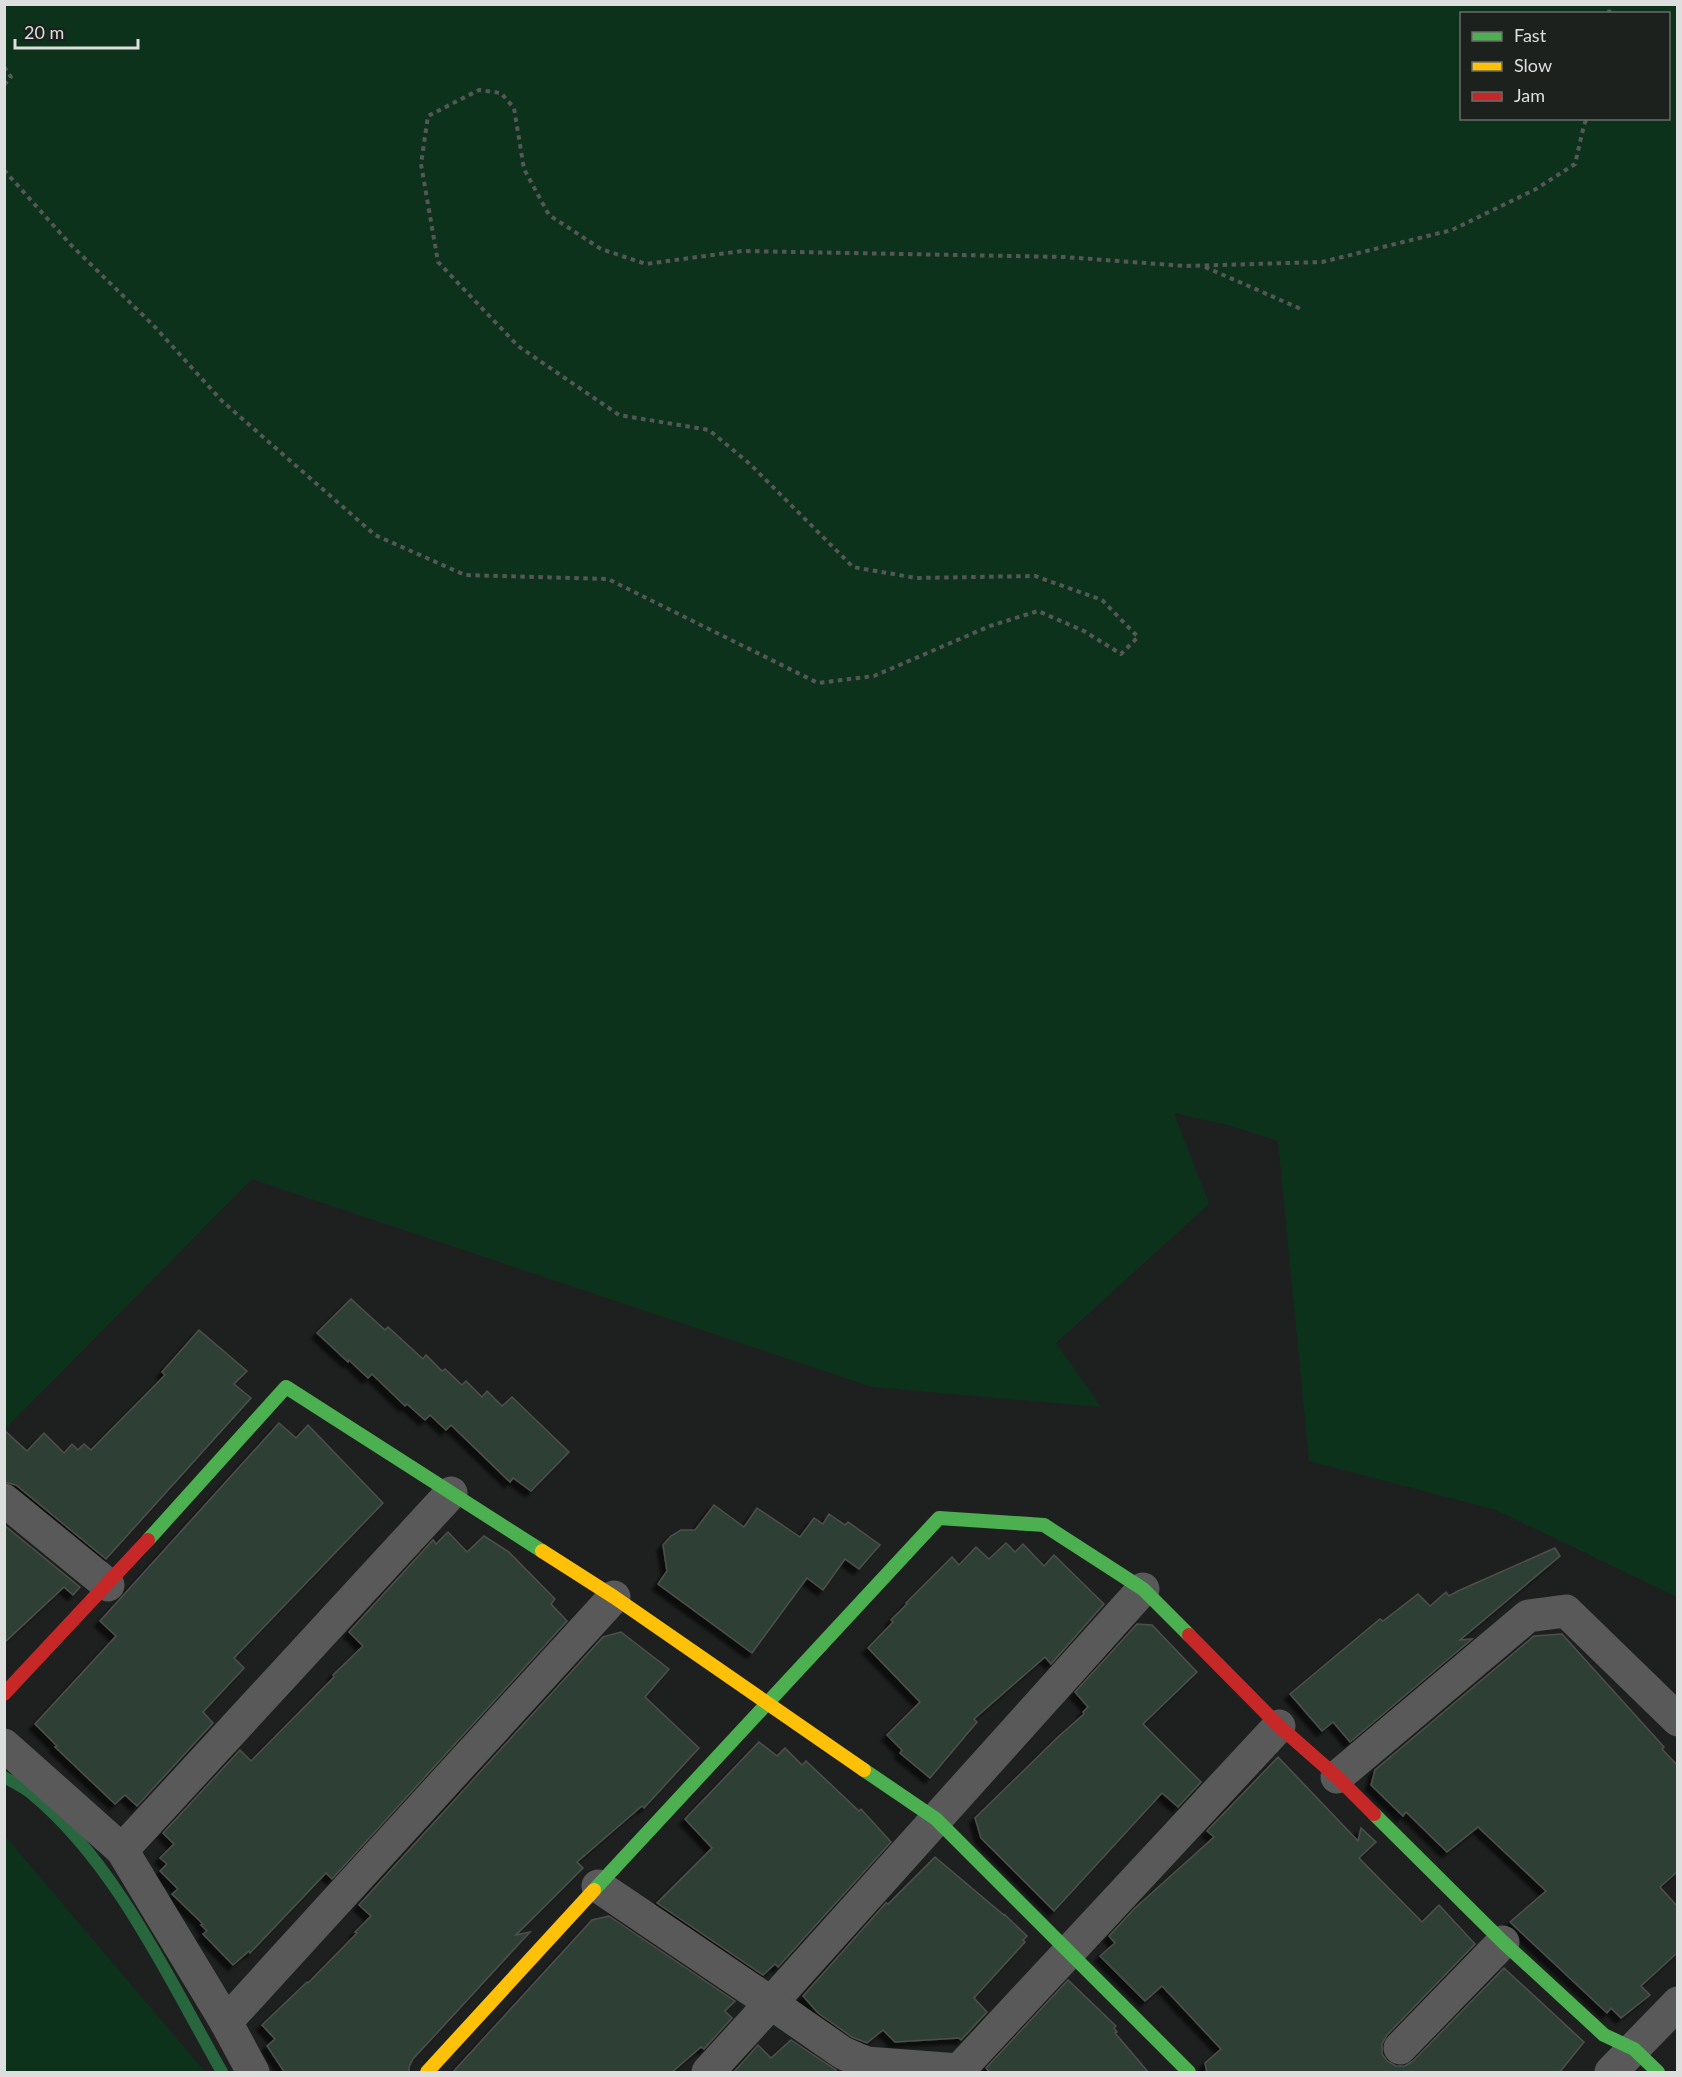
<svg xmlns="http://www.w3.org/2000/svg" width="1682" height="2077" viewBox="0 0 1682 2077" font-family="Lato,sans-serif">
<defs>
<filter id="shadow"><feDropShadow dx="-5.5" dy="5.5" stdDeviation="1.5" flood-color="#0009"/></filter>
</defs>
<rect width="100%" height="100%" fill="#1e201f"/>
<g fill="#0d321b" fill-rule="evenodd">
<path d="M 5,4 L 1677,5 L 1677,1597 L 1496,1510 L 1309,1461 L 1278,1141 L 1228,1125 L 1174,1113 L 1209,1204 L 1056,1343 L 1101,1407 L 872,1387 L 252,1179 L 5,1429 ZM 1462,14 L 1668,14 L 1668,118 L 1462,118 Z"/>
<path d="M 5,1836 L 205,2072 L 5,2072 Z"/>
</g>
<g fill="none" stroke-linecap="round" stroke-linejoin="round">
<path stroke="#28673e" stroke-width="12" d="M 4,1777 C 13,1782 24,1787 32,1794 C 115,1862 169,1979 222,2072"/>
</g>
<g fill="#2f3f36" stroke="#4d4f4e" stroke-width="1.5" filter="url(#shadow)">
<path d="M 351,1299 L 385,1330 L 388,1327 L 423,1359 L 426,1355 L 442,1371 L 445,1369 L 462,1385 L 466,1381 L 482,1397 L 487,1391 L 502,1406 L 512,1397 L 569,1452 L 531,1491 L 513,1478 L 510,1482 L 451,1425 L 446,1430 L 430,1415 L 425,1420 L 407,1404 L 405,1406 L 372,1374 L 368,1378 L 349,1360 L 348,1362 L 317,1333 Z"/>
<path d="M 199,1330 L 247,1371 L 234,1384 L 251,1398 L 106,1559 L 16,1485 L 4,1482 L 4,1430 L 27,1451 L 44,1433 L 64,1453 L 72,1444 L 78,1450 L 84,1444 L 91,1450 L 165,1375 L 162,1372 Z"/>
<path d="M 279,1423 L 296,1438 L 308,1425 L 383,1503 L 234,1658 L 244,1668 L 203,1712 L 213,1723 L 137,1806 L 125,1795 L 115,1804 L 55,1747 L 57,1746 L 35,1724 L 116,1636 L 100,1621 Z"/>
<path d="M 714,1505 L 744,1527 L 757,1508 L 800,1537 L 814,1518 L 823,1524 L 829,1514 L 845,1525 L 848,1522 L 880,1545 L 859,1569 L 845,1559 L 823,1590 L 807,1578 L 752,1653 L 658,1584 L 667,1571 L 663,1545 L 671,1536 L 681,1530 L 695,1530 Z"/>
<path d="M 4,1525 L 80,1587 L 73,1595 L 64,1587 L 4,1643 Z"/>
<path d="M 448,1532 L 467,1552 L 484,1536 L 509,1552 L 555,1599 L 551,1604 L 567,1621 L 332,1879 L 326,1873 L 250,1953 L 249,1951 L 233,1965 L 203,1934 L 207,1931 L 201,1925 L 203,1924 L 172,1894 L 178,1889 L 160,1871 L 167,1864 L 160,1858 L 174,1844 L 163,1833 L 240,1750 L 251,1761 L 334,1677 L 333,1675 L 363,1646 L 349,1632 L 433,1540 L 436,1544 Z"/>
<path d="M 1006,1543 L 1015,1552 L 1023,1544 L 1044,1566 L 1054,1555 L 1104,1604 L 1051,1664 L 1045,1657 L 974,1719 L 977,1722 L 930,1778 L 900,1753 L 902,1750 L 887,1735 L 920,1702 L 868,1648 L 893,1622 L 891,1620 L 907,1604 L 906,1603 L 952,1557 L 959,1565 L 976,1547 L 989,1559 Z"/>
<path d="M 1555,1548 L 1560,1556 L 1460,1640 L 1472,1639 L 1350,1742 L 1333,1722 L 1322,1731 L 1290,1694 L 1380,1619 L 1383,1621 L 1418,1594 L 1430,1606 L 1446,1592 L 1449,1596 L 1458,1591 Z"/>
<path d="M 1137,1624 L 1152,1625 L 1197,1672 L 1143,1724 L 1201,1782 L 1178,1807 L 1162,1793 L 1054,1911 L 981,1838 L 975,1818 L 1059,1736 L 1084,1714 L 1083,1712 L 1088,1707 L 1075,1692 Z"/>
<path d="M 621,1632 L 669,1669 L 645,1697 L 699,1748 L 644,1808 L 642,1806 L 577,1862 L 583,1868 L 516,1935 L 530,1932 L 413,2059 L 409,2067 L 409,2073 L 285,2073 L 267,2046 L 275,2039 L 262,2025 L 307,1982 L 308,1983 L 357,1933 L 355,1932 L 371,1916 L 359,1905 L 603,1637 Z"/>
<path d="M 1562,1634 L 1664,1747 L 1662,1749 L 1677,1765 L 1677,1872 L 1660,1887 L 1677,1906 L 1677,1953 L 1641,1986 L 1650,1995 L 1621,2018 L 1611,2008 L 1607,2013 L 1510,1922 L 1546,1891 L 1478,1827 L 1447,1852 L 1406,1812 L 1403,1816 L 1371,1785 L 1375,1770 L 1534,1636 Z"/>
<path d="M 759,1742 L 777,1756 L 785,1748 L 802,1765 L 806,1761 L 859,1811 L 861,1809 L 891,1842 L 778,1967 L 775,1964 L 763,1975 L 657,1903 L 712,1848 L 685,1819 Z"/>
<path d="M 1278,1757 L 1358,1841 L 1361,1828 L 1376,1842 L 1359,1858 L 1422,1922 L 1439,1905 L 1475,1944 L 1387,2035 L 1382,2044 L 1382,2054 L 1387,2061 L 1396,2066 L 1405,2066 L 1413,2061 L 1504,1968 L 1584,2042 L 1559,2073 L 1207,2073 L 1205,2063 L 1221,2049 L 1162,1986 L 1145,2001 L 1100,1956 L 1115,1943 L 1109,1936 L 1135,1908 L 1214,1837 L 1207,1831 Z"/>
<path d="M 935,1857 L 1005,1916 L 1004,1914 L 1027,1936 L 1023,1940 L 1025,1942 L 974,1998 L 987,2012 L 961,2040 L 959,2038 L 895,2042 L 883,2030 L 867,2043 L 852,2037 L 818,2013 L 803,1996 L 886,1903 L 888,1904 Z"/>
<path d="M 609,1916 L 735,2001 L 725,2011 L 732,2018 L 704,2049 L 701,2047 L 671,2073 L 452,2073 L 592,1920 Z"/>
<path d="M 1068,1980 L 1116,2026 L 1114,2028 L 1117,2032 L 1115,2033 L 1149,2073 L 990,2073 L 986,2068 Z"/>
<path d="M 791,2040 L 836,2070 L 834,2073 L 733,2073 L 758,2045 L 771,2058 Z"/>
</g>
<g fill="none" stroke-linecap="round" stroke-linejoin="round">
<g stroke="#555756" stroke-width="4" stroke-dasharray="4.5 4.5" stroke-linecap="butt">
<path d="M 1609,14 L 1610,4"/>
<path d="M 4,67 L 11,77 L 4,85"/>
<path d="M 4,170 L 70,244 L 154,326 L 222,401 L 375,535 L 465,575 L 608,579 L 818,683 L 874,676 L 990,626 L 1038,611 L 1084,631 L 1121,654 L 1138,637 L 1102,600 L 1035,576 L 916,578 L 853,567 L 750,464 L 709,430 L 619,415 L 518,346 L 438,262 L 421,164 L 428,116 L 479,90 L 501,93 L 514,108 L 524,169 L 549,215 L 601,249 L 646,264 L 742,251 L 1064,257 L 1186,266 L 1322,262 L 1452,230 L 1536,189 L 1575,164 L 1584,125 L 1587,118"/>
<path d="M 1205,267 L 1301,309"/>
</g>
<g stroke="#585958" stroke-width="33">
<path d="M 4,1500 L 108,1585"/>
<path d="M 4,1745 L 122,1850 L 226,2022 L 253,2072"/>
<path d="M 1337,1777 L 1528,1616 L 1566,1611 L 1678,1720"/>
<path d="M 122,1850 L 451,1493"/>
<path d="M 598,1886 L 771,2003 L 1143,1589"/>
<path d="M 226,2022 L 614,1597"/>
<path d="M 1400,2048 L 1503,1942"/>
<path d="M 708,2072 L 771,2003 L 843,2053 L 866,2063 L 959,2070 L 1279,1726"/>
<path d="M 1611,2072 L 1678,2003"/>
</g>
<g stroke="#4caf50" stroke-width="14">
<path d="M 148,1540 L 286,1387 L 542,1551"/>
<path d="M 864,1770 L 936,1819 L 1189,2072"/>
<path d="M 1374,1814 L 1503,1942 L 1604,2035 L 1634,2049 L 1658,2072"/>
<path d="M 594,1890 L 939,1518 L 1044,1525 L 1143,1589 L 1189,1635"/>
</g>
<g stroke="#ffc107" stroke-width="14">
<path d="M 542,1551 L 614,1597 L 864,1770"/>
<path d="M 427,2072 L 594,1890"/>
</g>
<g stroke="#c62828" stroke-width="14">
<path d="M 1189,1635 L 1279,1726 L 1337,1777 L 1374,1814"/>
<path d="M 4,1694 L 148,1540"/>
</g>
</g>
<rect width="1682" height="2077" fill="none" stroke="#dcdfdd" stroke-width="12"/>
<rect x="1460" y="12" width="210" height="108" fill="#1d211e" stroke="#696d6a" stroke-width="1.5"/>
<rect x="1472" y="32" width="30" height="9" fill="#4caf50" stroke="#696d6a" stroke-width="1.5"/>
<text x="1514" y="42" font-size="18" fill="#dcdfdd">Fast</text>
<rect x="1472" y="62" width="30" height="9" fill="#ffc107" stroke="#696d6a" stroke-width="1.5"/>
<text x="1514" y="72" font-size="18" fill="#dcdfdd">Slow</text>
<rect x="1472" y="92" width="30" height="9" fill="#c62828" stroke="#696d6a" stroke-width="1.5"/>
<text x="1514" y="102" font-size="18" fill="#dcdfdd">Jam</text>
<path d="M15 39v9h123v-9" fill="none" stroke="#dcdfdd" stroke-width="3"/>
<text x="24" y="39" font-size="18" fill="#dcdfdd" stroke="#1d211e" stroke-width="4.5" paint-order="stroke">20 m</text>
</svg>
